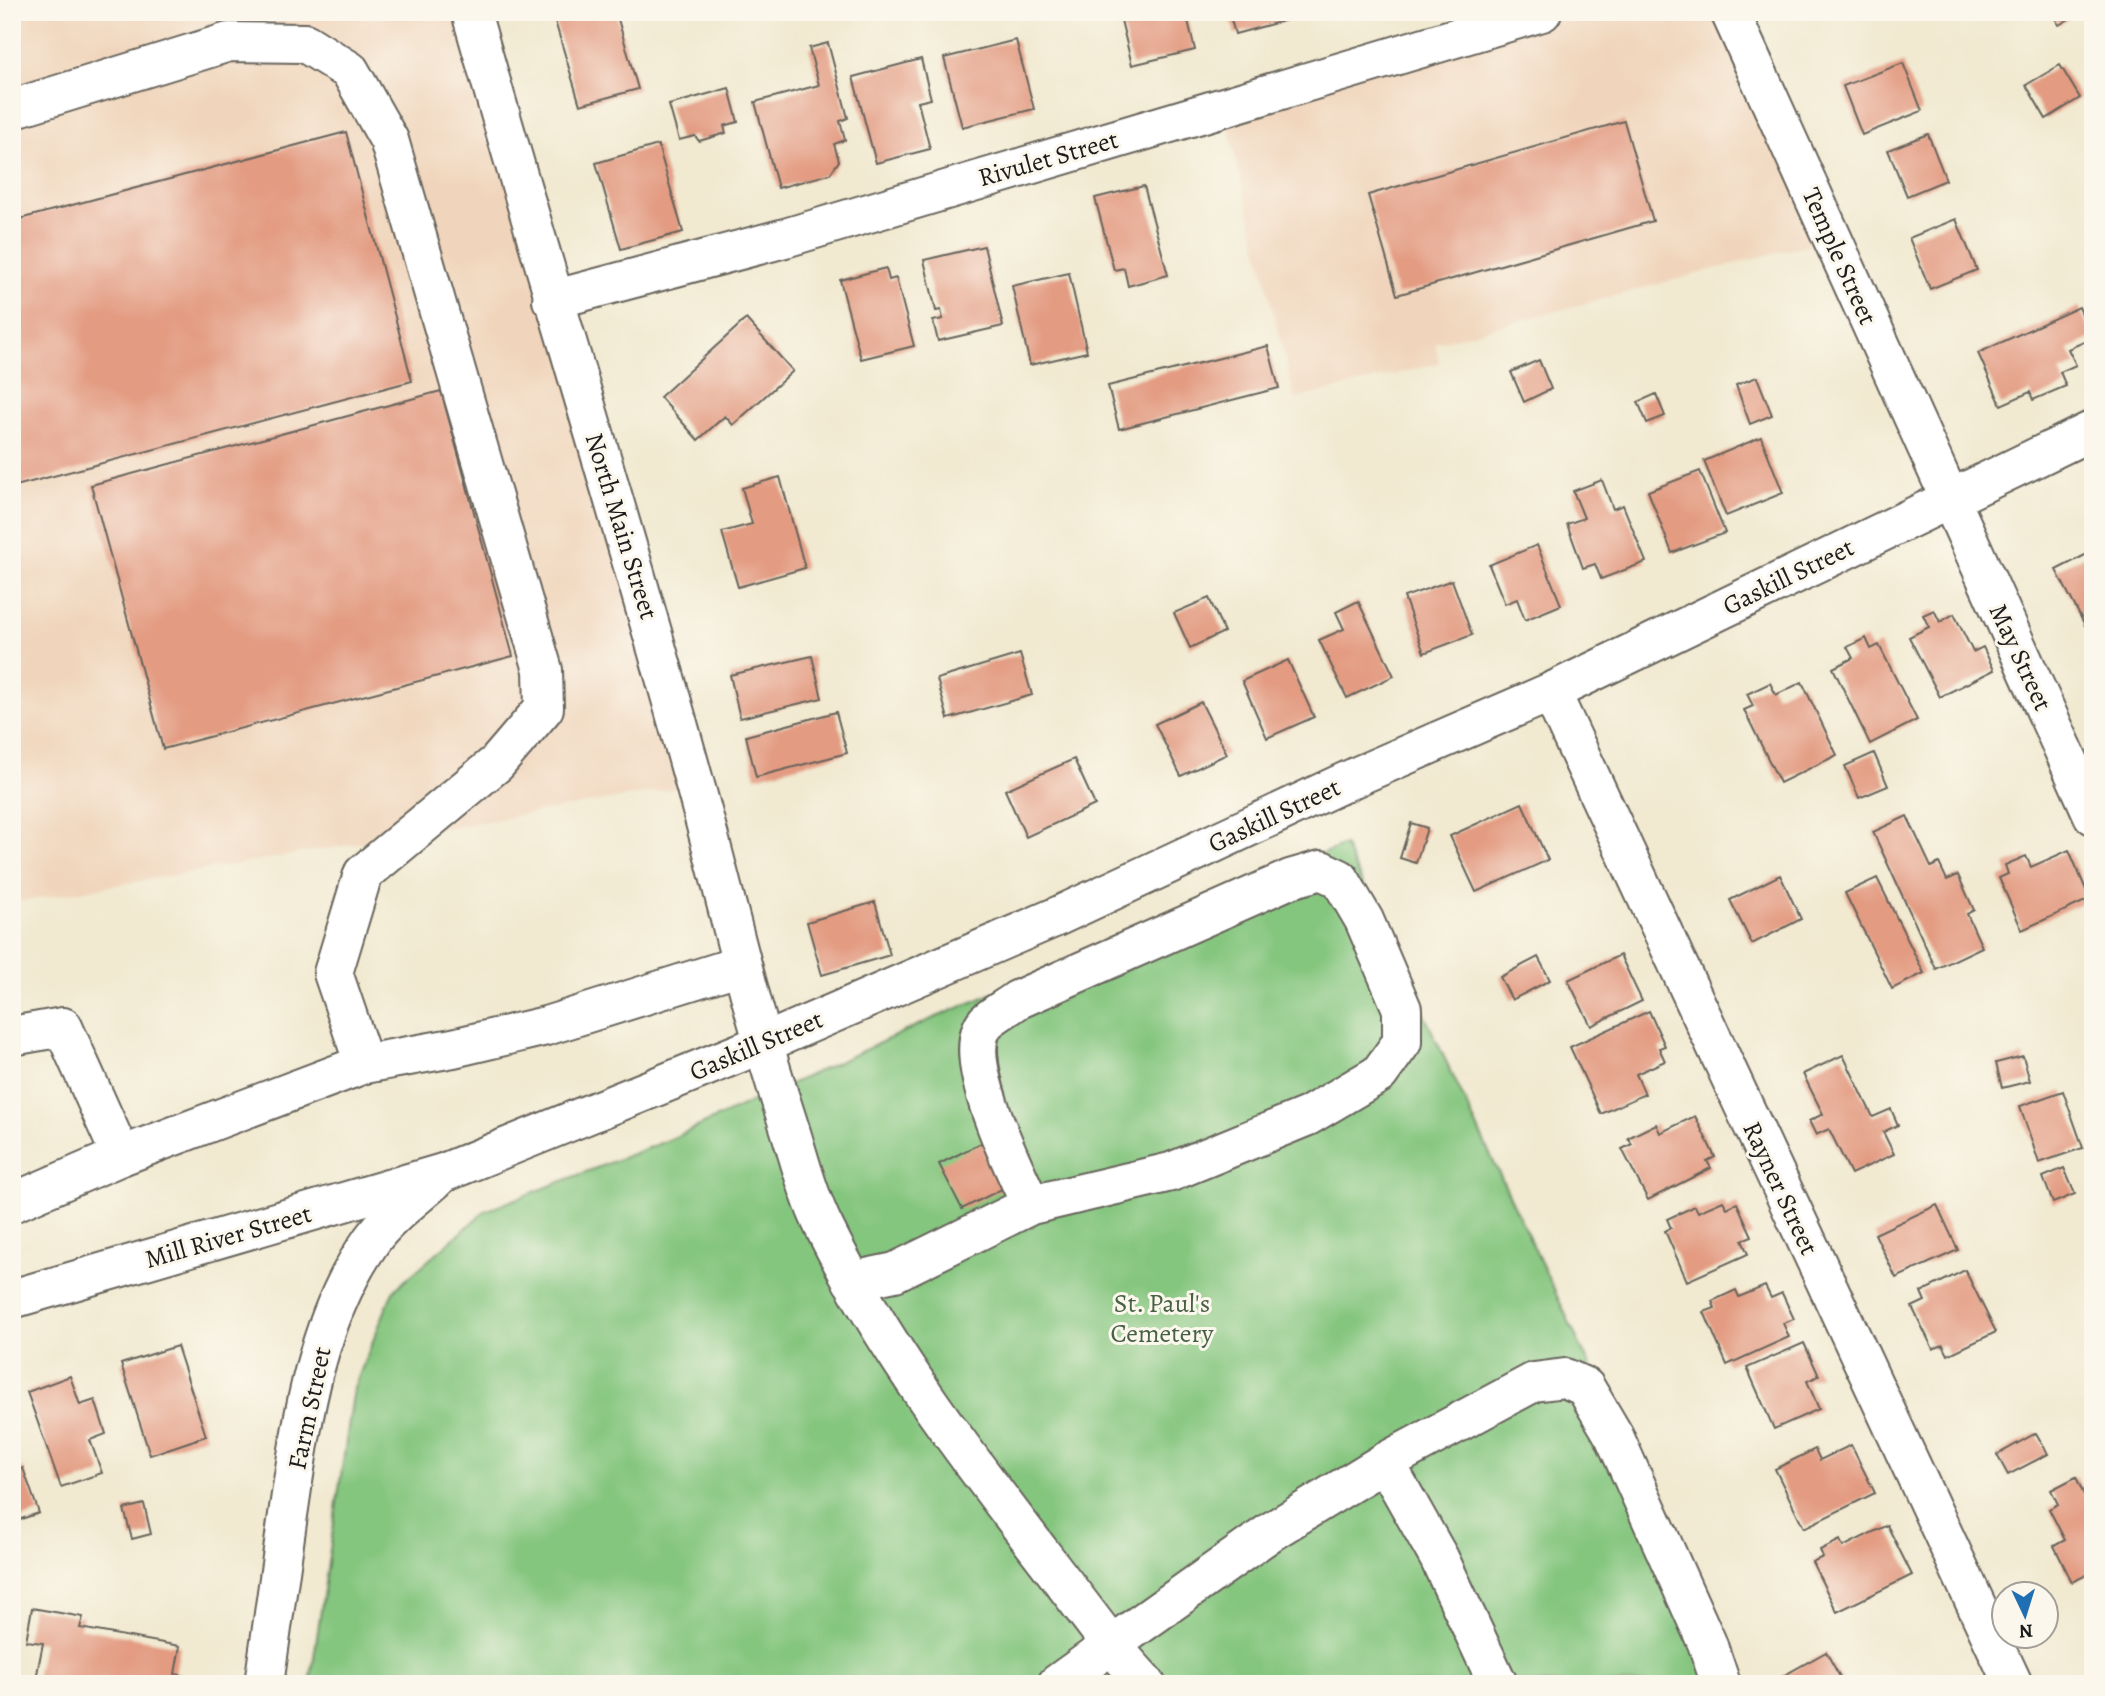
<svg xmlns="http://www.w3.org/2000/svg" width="2105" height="1696" viewBox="0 0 2105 1696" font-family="Alegreya,serif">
<rect width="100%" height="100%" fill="#fbf7ec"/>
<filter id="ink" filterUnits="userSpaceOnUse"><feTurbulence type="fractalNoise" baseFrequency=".0143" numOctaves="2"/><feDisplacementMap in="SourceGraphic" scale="14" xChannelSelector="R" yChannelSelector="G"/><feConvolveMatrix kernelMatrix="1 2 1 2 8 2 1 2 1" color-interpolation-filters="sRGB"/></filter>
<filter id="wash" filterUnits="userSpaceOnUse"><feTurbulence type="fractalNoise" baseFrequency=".00686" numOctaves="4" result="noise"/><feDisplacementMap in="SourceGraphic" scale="28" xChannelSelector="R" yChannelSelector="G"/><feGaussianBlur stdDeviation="1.57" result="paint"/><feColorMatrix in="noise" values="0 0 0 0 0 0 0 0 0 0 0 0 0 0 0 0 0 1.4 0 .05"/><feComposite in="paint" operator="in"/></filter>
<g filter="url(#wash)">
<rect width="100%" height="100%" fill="#f1e9d0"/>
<g fill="#f0d5bc">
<path d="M 12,12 L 476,12 L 695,785 L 12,903 Z"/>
<path d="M 1552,12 L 1724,12 L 1825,240 L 1435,343 L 1439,363 L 1295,399 L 1225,114 Z"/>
</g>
<path fill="#85c67f" stroke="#50714e" stroke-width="2" d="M 1344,845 L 1740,1684 L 310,1684 L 354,1388 L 393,1291 L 485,1211 L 671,1139 L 925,1022 Z"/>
<g id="blocks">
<g fill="#e39b82">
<path d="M 575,12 L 616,12 L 638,89 L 580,105 L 554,18 Z"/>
<path d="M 1135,12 L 1186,12 L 1195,50 L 1132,65 L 1120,16 Z"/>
<path d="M 1229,12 L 1297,12 L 1298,17 L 1235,34 Z"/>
<path d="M 2051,12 L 2081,12 L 2059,25 Z"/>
<path d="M 1016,40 L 1034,109 L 962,127 L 944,58 Z"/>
<path d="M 828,43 L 848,118 L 840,121 L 845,140 L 834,144 L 839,161 L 830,174 L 778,188 L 755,102 L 819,85 L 809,48 Z"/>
<path d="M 921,59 L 931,99 L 918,102 L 930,149 L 876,163 L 853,77 Z"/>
<path d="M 1903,63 L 1922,111 L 1862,135 L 1843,86 Z"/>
<path d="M 2060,65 L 2080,98 L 2046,119 L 2026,85 Z"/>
<path d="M 729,88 L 738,122 L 724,126 L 726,133 L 699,141 L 695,136 L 679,140 L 669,105 Z"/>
<path d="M 1624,121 L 1653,221 L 1397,295 L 1368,195 Z"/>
<path d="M 346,132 L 412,381 L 12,487 L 12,221 Z"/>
<path d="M 1928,134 L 1946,180 L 1907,196 L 1888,150 Z"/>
<path d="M 658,145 L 683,232 L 621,249 L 596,163 Z"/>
<path d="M 1144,186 L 1168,275 L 1128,286 L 1124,268 L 1114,270 L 1095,198 Z"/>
<path d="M 1956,219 L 1977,270 L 1930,289 L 1909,238 Z"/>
<path d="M 984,246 L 1003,326 L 938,341 L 933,321 L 943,319 L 941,310 L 936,311 L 924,260 Z"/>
<path d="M 886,268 L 889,280 L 896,278 L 914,346 L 861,359 L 840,280 Z"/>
<path d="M 1069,273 L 1087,352 L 1030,365 L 1012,286 Z"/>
<path d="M 2079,307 L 2093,338 L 2068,349 L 2076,365 L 2060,372 L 2066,386 L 2033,400 L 2030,392 L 2001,405 L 1978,353 Z"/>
<path d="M 746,319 L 793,371 L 733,425 L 725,416 L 698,440 L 660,397 Z"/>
<path d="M 1268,346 L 1279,388 L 1119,429 L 1108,386 Z"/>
<path d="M 1539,360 L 1551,389 L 1524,402 L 1511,372 Z"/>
<path d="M 1757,377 L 1772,415 L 1750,424 L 1736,385 Z"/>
<path d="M 441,391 L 513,656 L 163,749 L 91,485 Z"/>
<path d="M 1656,394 L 1665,416 L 1647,423 L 1638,402 Z"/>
<path d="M 1761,437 L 1783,493 L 1726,516 L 1704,461 Z"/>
<path d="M 1700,471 L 1725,533 L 1672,553 L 1648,491 Z"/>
<path d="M 780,477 L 805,568 L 738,587 L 722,532 L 752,524 L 742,488 Z"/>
<path d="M 1602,480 L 1613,509 L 1623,505 L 1646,562 L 1601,579 L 1595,564 L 1583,568 L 1567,524 L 1584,518 L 1573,491 Z"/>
<path d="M 1537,545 L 1561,605 L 1525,620 L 1517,599 L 1505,604 L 1489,565 Z"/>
<path d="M 2093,551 L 2093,634 L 2090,635 L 2056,570 Z"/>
<path d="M 1452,580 L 1472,635 L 1424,653 L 1404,597 Z"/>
<path d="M 1209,598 L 1224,632 L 1190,648 L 1174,613 Z"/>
<path d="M 1358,601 L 1394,676 L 1347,698 L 1319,640 L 1344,629 L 1336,612 Z"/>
<path d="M 1934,610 L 1940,622 L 1954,614 L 1973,652 L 1983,647 L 1994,670 L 1940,697 L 1909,637 L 1929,627 L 1923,615 Z"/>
<path d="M 1866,638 L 1871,649 L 1879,645 L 1917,720 L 1870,744 L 1833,668 L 1853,658 L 1847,647 Z"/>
<path d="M 1020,654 L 1032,695 L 948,719 L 937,679 Z"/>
<path d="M 812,656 L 822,698 L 740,718 L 730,675 Z"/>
<path d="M 1288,660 L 1314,717 L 1267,738 L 1242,681 Z"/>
<path d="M 1802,682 L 1837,755 L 1780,783 L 1744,710 L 1753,706 L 1747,694 L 1770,683 L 1776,695 Z"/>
<path d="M 1201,702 L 1227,754 L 1181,776 L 1155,724 Z"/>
<path d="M 836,712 L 847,753 L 756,777 L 746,736 Z"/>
<path d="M 1874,753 L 1888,786 L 1859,798 L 1845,766 Z"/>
<path d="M 1074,759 L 1095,805 L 1026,837 L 1005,790 Z"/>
<path d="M 1522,803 L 1548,860 L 1476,892 L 1450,836 Z"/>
<path d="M 1907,816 L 1931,867 L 1939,863 L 1947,880 L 1958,875 L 1974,910 L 1967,914 L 1982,947 L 1936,969 L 1873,832 Z"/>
<path d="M 1411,823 L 1427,828 L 1416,863 L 1400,858 Z"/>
<path d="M 2069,850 L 2090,899 L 2022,930 L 1999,878 L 2008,874 L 2005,865 L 2026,856 L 2031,867 Z"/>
<path d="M 1780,875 L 1801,919 L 1752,944 L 1730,900 Z"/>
<path d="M 1877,878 L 1924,973 L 1892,989 L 1845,893 Z"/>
<path d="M 875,902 L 890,955 L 822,975 L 807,922 Z"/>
<path d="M 1620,955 L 1642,1001 L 1591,1026 L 1568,980 Z"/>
<path d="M 1538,957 L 1550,980 L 1512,1000 L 1500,977 Z"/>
<path d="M 1649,1011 L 1665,1046 L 1659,1048 L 1665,1061 L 1636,1074 L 1645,1094 L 1601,1114 L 1570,1047 Z"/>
<path d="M 1843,1055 L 1873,1117 L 1891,1109 L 1898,1125 L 1883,1132 L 1894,1154 L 1851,1174 L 1829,1129 L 1816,1135 L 1809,1121 L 1823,1114 L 1803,1074 Z"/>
<path d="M 2023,1056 L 2030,1081 L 2002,1088 L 1996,1063 Z"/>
<path d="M 2063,1091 L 2083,1148 L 2039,1163 L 2020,1106 Z"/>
<path d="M 1695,1116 L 1715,1157 L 1707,1161 L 1711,1168 L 1648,1200 L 1622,1149 L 1632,1144 L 1628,1138 L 1656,1124 L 1660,1133 Z"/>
<path d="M 983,1142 L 1006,1187 L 962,1209 L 939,1164 Z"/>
<path d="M 2064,1168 L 2075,1194 L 2053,1203 L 2043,1177 Z"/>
<path d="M 1723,1201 L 1727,1208 L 1737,1203 L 1752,1236 L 1742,1240 L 1748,1254 L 1687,1281 L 1665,1231 L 1671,1228 L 1667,1219 L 1695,1206 L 1698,1212 Z"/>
<path d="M 1937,1205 L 1958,1250 L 1896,1278 L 1875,1234 Z"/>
<path d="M 1965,1270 L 1996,1332 L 1948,1355 L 1943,1345 L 1933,1349 L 1912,1307 L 1925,1301 L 1921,1292 Z"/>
<path d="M 1765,1286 L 1771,1298 L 1782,1293 L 1794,1319 L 1783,1323 L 1789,1337 L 1727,1365 L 1704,1312 L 1715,1308 L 1712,1301 L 1736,1290 L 1739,1297 Z"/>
<path d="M 1804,1343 L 1819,1376 L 1807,1381 L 1819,1409 L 1774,1429 L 1747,1368 Z"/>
<path d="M 177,1346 L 206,1436 L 150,1455 L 121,1364 Z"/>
<path d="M 70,1376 L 80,1405 L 95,1400 L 106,1434 L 90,1440 L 102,1473 L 61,1487 L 27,1392 Z"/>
<path d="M 2036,1433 L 2048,1454 L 2008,1475 L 1997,1455 Z"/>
<path d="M 1851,1445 L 1875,1493 L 1804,1528 L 1775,1469 L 1815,1449 L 1820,1460 Z"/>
<path d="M 23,1468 L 39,1513 L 12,1522 L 12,1472 Z"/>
<path d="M 2076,1477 L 2084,1495 L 2091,1492 L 2093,1495 L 2093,1572 L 2072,1582 L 2054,1546 L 2065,1540 L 2049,1509 L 2058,1504 L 2051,1490 Z"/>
<path d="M 144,1504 L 151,1534 L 132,1539 L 124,1509 Z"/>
<path d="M 1887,1525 L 1912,1575 L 1837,1612 L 1812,1562 L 1823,1557 L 1820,1550 L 1840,1540 L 1843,1547 Z"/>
<path d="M 32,1608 L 83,1617 L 80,1628 L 180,1646 L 175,1674 L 187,1676 L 186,1684 L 35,1684 L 43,1643 L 26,1641 Z"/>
<path d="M 1826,1652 L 1844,1684 L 1778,1684 L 1776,1680 Z"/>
</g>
</g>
</g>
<g filter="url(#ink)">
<use href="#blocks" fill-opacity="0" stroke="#67645b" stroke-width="2"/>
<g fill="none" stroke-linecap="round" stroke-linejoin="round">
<g stroke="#67645b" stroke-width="42">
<g id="minor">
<path d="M 471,12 C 543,267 622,519 692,774 C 724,888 749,1004 786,1117 C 798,1153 807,1193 824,1227 C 898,1378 1010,1510 1111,1645 L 1272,1531 L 1385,1462 L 1534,1382 L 1565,1378 L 1585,1387 L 1614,1436 L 1707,1643 L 1721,1684"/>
<path d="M 1730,12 L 2093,815"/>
<path d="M 12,109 L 229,42 L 305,43 L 350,71 L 389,140 L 543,670 L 544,708 L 497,763 L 363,874 L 333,973 L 364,1064"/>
<path d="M 552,300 L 785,238 L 1542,12"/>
<path d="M 1551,692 L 2013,1684"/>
<path d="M 12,1036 L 63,1027 L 121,1156"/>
<path d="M 12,1203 L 121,1156 L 364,1064 L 453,1048 L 546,1026 L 741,965"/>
<path d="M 852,1281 L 895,1272 L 1031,1205 L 1171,1172 L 1308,1116 L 1379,1074 L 1402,1042 L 1402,1009 L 1364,920 L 1340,879 L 1321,870 L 1290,879 L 1017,1000 C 1008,1007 994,1014 986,1022 C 957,1056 1015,1170 1031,1205"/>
<path d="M 12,1299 L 443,1173 L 762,1044 L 1056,917 L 1362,774 L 1551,692 L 2093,430"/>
<path d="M 1385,1462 L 1439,1558 L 1498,1684"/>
<path d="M 264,1684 C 272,1627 280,1571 288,1515 C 302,1421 315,1321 371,1241 C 387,1218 415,1198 436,1179"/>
<path d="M 1057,1684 L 1111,1645 L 1146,1684"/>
</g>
</g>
<use href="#minor" stroke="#fff" stroke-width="38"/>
</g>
</g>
<g text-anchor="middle" stroke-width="6" stroke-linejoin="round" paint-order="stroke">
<g font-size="26" fill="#1c1c1c" stroke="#fbf7ec">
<text transform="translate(1048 158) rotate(-16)" y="9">Rivulet Street</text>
<text transform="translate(1840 256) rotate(66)" y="9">Temple Street</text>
<text transform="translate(622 526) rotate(73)" y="9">North Main Street</text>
<text transform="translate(1788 576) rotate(-26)" y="9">Gaskill Street</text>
<text transform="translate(2021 657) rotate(65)" y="9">May Street</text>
<text transform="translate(1274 815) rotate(-25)" y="9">Gaskill Street</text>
<text transform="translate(756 1045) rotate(-23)" y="9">Gaskill Street</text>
<text transform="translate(1781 1188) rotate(65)" y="9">Rayner Street</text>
<text transform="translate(228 1236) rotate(-16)" y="9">Mill River Street</text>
<text transform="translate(309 1408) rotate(-78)" y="9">Farm Street</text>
</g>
<g font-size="26" fill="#466044" stroke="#fbf7ec">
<text x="1162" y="1312">St. Paul's<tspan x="1162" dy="30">Cemetery</tspan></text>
</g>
</g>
<rect width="2105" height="1696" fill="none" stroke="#fbf7ec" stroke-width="42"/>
<g transform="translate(2025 1615) rotate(176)"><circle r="33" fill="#fbf7ec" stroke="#a29f99" stroke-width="2"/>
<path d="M0-5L12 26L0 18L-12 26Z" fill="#1f6fb2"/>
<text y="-10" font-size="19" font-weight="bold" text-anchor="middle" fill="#1c1c1c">N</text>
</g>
</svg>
